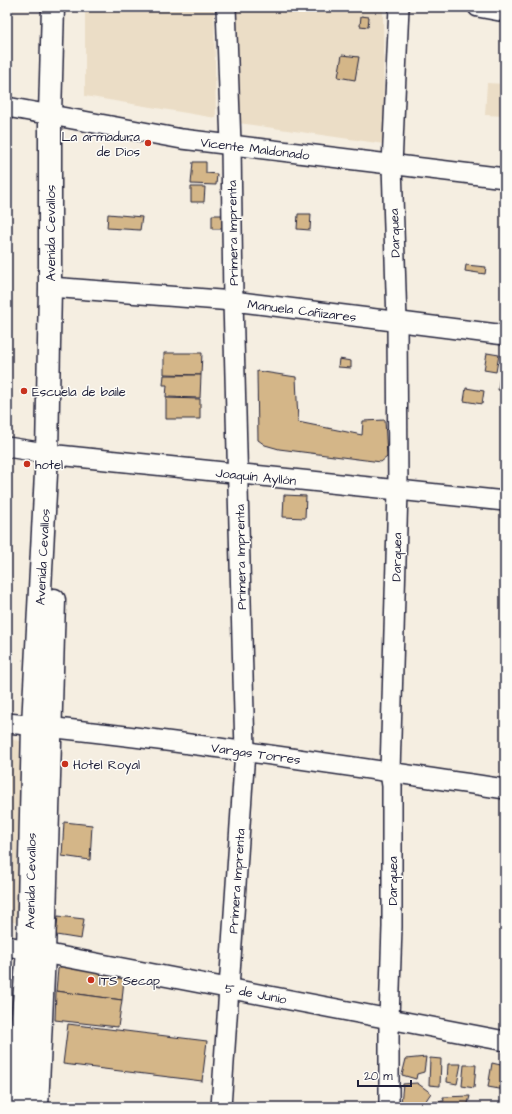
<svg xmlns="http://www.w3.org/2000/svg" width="512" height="1114" viewBox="0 0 512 1114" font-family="'Architects Daughter',sans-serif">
<rect width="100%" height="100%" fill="#f5eee1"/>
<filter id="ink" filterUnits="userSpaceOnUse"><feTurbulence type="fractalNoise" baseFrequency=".025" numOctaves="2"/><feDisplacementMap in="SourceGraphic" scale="8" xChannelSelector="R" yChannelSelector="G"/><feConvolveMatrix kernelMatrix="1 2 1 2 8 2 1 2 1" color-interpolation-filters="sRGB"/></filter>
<g filter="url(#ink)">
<g fill="#ebddc6">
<path d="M 85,7 L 214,7 L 216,118 L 85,96 Z"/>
<path d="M 234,7 L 383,7 L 384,144 L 239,123 Z"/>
<path d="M 487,83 L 505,84 L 505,116 L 485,115 Z"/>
<path d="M 7,739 L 21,741 L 24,924 L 7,921 Z"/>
</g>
<g fill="#d4b688" stroke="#22223b">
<path d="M 361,16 L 369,17 L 368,27 L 360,26 Z"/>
<path d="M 342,55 L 359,57 L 355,80 L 338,77 Z"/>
<path d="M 193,162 L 206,162 L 206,173 L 217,174 L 216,185 L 191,184 Z"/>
<path d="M 191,187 L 205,187 L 204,202 L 191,202 Z"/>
<path d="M 108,214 L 142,217 L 140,230 L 107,228 Z"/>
<path d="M 298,214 L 311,214 L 310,230 L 297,229 Z"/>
<path d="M 212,215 L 223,215 L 222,229 L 212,229 Z"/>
<path d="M 466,265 L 486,267 L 485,274 L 465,271 Z"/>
<path d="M 164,353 L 202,353 L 201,375 L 164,374 Z"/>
<path d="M 487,353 L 499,355 L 496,372 L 484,370 Z"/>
<path d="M 339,359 L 351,361 L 351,368 L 338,367 Z"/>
<path d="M 501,367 L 505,367 L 505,391 L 498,390 Z"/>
<path d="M 257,371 L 296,377 L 298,422 L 362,435 L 363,421 L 385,420 L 387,457 L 381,462 L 279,449 L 265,445 L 258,440 Z"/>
<path d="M 164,375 L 201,375 L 200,398 L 166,397 L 167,385 L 163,385 Z"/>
<path d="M 466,388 L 484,391 L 482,404 L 464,401 Z"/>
<path d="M 166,398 L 200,399 L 200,419 L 166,419 Z"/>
<path d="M 284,495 L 306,496 L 305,518 L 283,517 Z"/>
<path d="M 64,822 L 92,825 L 90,860 L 62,856 Z"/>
<path d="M 58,916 L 84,919 L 81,939 L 56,935 Z"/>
<path d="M 68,961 L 125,969 L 122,1000 L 56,991 L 58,969 Z"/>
<path d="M 56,991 L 122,1000 L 118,1027 L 55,1020 Z"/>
<path d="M 68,1024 L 207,1041 L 202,1081 L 63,1064 Z"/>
<path d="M 426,1057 L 424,1072 L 417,1074 L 416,1079 L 402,1075 L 406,1059 Z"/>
<path d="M 430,1058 L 441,1059 L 440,1086 L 429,1085 Z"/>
<path d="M 492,1063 L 505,1066 L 505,1090 L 488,1087 Z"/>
<path d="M 448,1064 L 461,1064 L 457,1084 L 447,1082 Z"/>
<path d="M 464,1065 L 476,1065 L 474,1088 L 462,1086 Z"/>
<path d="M 417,1083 L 431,1093 L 423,1105 L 401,1103 L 403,1084 Z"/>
<path d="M 470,1096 L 467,1107 L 431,1107 L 430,1102 L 444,1101 L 443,1097 Z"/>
</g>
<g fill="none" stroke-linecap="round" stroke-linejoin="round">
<g stroke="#22223b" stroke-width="22">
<g id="minor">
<path d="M 478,7 L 505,12"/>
<path d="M 7,107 L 182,139 L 505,178"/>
<path d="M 50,287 L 233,301 L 505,335"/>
<path d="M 7,447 L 58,455 L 505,501"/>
<path d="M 7,723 C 174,739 339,765 505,789"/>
<path d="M 7,946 L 505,1041"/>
<path d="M 221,1107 L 245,751 L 233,301 L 231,144 L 226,7"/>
<path d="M 389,1107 L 389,1019 L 392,927 L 392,786 L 390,772 L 398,490 L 397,322 L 392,165 L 399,7"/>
</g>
</g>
<g stroke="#22223b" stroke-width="25">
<g id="secondary">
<path d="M 16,1107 L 28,950 L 33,725 L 47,454 L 50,287 L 50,114 L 53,7"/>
<path d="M 37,1107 L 44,953 L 54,600"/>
</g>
</g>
<use href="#minor" stroke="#fdfcf7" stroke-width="19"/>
<use href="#secondary" stroke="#fdfcf7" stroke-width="22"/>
</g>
</g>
<g fill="#c8321e" stroke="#fdfcf7" stroke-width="1.5">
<circle cx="148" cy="143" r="4"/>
<circle cx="24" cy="391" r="4"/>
<circle cx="27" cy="464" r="4"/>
<circle cx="65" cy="764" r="4"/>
<circle cx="91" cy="980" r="4"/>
</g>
<g text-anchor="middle" stroke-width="3" stroke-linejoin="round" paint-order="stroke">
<g font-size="13" fill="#22223b" stroke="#fdfcf7" text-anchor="start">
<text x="140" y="141" text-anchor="end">La armadura<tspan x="140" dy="15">de Dios</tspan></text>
<text x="32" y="396">Escuela de baile</text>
<text x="35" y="469">hotel</text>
<text x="73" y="769">Hotel Royal</text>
<text x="99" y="985">ITS Secap</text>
</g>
<g font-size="13" fill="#22223b" stroke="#fdfcf7">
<text transform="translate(255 148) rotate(7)" y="5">Vicente Maldonado</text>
<text transform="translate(50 233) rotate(-90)" y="5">Avenida Cevallos</text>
<text transform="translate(232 233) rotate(-91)" y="5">Primera Imprenta</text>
<text transform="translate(394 233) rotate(-92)" y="5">Darquea</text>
<text transform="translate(302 310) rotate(7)" y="5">Manuela Cañizares</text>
<text transform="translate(256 476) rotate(6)" y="5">Joaquín Ayllón</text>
<text transform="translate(42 557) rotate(-87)" y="5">Avenida Cevallos</text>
<text transform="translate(240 557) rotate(-91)" y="5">Primera Imprenta</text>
<text transform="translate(396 557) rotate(-89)" y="5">Darquea</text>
<text transform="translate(256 753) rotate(8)" y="5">Vargas Torres</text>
<text transform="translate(30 881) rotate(-89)" y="5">Avenida Cevallos</text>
<text transform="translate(236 881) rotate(-86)" y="5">Primera Imprenta</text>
<text transform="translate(392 881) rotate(-90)" y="5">Darquea</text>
<text transform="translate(256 993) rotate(11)" y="5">5 de Junio</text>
</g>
</g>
<rect width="512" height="1114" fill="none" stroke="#fdfcf7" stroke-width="24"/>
<rect x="12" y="12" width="488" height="1090" fill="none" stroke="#22223b" stroke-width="1.5" filter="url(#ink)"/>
<path d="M358 1080v6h53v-6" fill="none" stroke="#22223b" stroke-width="2"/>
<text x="364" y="1080" font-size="12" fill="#22223b" stroke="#fdfcf7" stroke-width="3" paint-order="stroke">20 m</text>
</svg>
